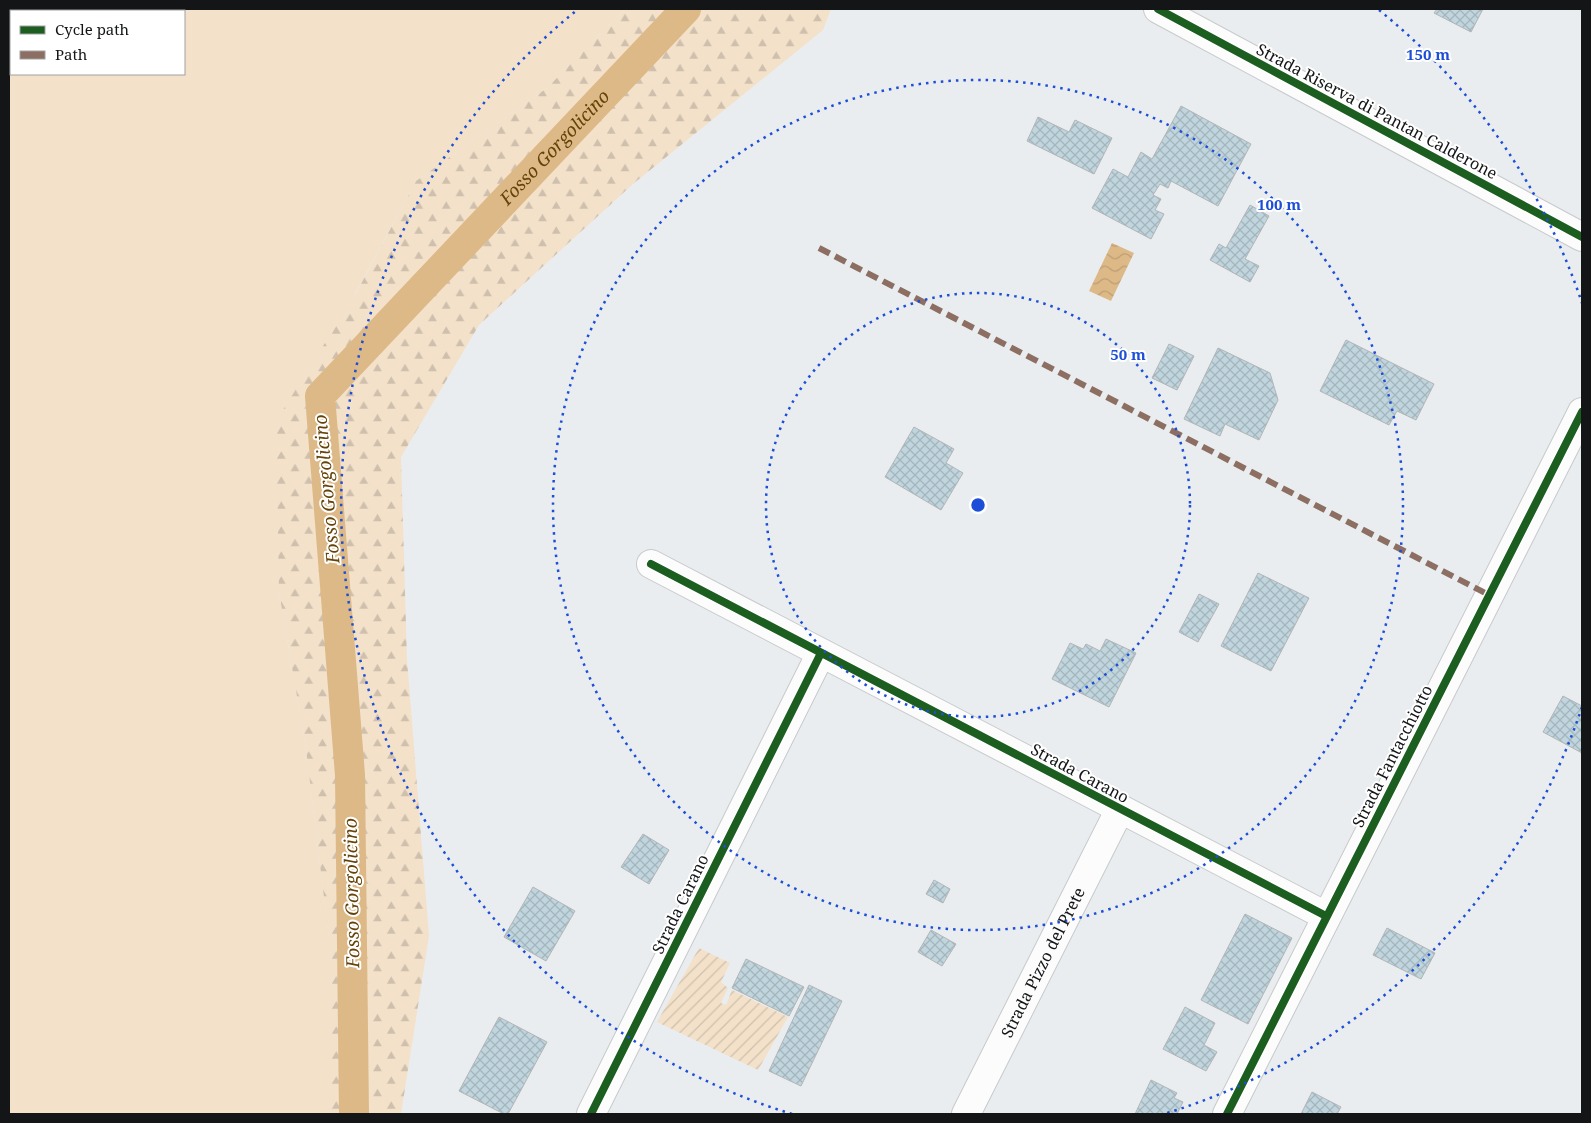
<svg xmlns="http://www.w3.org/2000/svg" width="1591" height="1123" viewBox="0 0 1591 1123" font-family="'Noto Serif',serif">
<defs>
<pattern id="forest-firs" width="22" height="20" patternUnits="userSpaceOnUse" patternTransform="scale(1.25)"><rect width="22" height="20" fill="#f3e1ca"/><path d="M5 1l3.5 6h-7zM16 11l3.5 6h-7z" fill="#cfc0ad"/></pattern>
<pattern id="garden-furrows" width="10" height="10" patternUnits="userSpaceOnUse" patternTransform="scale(1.25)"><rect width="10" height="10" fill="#f3e1ca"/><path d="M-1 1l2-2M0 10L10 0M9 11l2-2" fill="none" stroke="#cfc0ad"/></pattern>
<pattern id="water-waves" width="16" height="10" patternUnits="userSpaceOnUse" patternTransform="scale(1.25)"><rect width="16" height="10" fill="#ddb987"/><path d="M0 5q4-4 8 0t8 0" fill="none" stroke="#bd9e74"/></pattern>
<pattern id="building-cross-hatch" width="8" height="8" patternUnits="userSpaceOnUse" patternTransform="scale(1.25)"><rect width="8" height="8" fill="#c0d5dd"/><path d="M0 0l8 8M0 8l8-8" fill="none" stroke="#a4b6bd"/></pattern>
</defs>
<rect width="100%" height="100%" fill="#eaedef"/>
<path fill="#f3e1ca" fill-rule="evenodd" d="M 9,9 L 625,9 L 547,88 L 416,181 L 355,294 L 279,592 L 306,749 L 332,964 L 329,1114 L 9,1114 ZM 11,11 L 184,11 L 184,74 L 11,74 Z"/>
<path fill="url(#forest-firs)" d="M 625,9 L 831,9 L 823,30 L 633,184 L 479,325 L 401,457 L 407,659 L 429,936 L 401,1114 L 328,1114 L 332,964 L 306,749 L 279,592 L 276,421 L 355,295 L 416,181 L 547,88 Z"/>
<path fill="url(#garden-furrows)" d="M 699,948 L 730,963 L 721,982 L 728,988 L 721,1003 L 726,1005 L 732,990 L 788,1017 L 758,1070 L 657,1022 Z"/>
<path fill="url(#water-waves)" d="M 1112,243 L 1134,253 L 1111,301 L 1089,291 Z"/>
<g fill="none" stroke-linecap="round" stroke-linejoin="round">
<path stroke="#ddb987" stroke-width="30" id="s1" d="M 354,1114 L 350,775 L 320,396 L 686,9"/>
</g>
<g fill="url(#building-cross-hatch)" stroke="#b3b5b6">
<path d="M 1437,9 L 1483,9 L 1471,32 L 1434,13 Z"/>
<path d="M 1181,106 L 1251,144 L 1218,206 L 1171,181 L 1168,188 L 1160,184 L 1153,195 L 1161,199 L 1155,210 L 1164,214 L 1151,239 L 1092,208 L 1113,169 L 1128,177 L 1141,152 L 1152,159 Z"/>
<path d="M 1038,117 L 1069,132 L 1075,120 L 1112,138 L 1094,174 L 1027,141 Z"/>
<path d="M 1250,205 L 1269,216 L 1245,259 L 1259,266 L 1250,282 L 1210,260 L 1219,244 L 1226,248 Z"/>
<path d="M 1346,340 L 1434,384 L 1416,420 L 1397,411 L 1389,425 L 1320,391 Z"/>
<path d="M 1169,344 L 1194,356 L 1177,390 L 1152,378 Z"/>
<path d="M 1218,348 L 1270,373 L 1278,400 L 1259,440 L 1225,424 L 1220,436 L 1184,419 Z"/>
<path d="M 914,427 L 954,449 L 946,463 L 963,473 L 941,510 L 885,477 Z"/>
<path d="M 1258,573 L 1309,598 L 1271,671 L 1221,646 Z"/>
<path d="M 1199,594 L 1219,604 L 1198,642 L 1179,632 Z"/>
<path d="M 1106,639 L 1136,653 L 1109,707 L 1052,679 L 1070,643 L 1083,649 L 1086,644 L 1100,651 Z"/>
<path d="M 1563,696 L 1582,706 L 1582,753 L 1543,732 Z"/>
<path d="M 643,834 L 669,850 L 649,884 L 621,867 Z"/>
<path d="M 934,880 L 950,889 L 943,903 L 926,894 Z"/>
<path d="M 533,887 L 575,911 L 546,961 L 504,937 Z"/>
<path d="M 1245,914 L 1292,938 L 1248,1024 L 1201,1000 Z"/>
<path d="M 1387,928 L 1435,953 L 1421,979 L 1373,955 Z"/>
<path d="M 931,930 L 956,944 L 942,966 L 918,952 Z"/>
<path d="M 746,959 L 804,987 L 789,1016 L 732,988 Z"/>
<path d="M 809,985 L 842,1001 L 801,1086 L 769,1071 Z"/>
<path d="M 1185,1007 L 1215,1023 L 1204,1045 L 1217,1052 L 1206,1071 L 1163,1049 Z"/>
<path d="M 499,1017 L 547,1042 L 508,1114 L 504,1114 L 459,1091 Z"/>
<path d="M 1151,1080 L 1177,1093 L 1174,1098 L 1183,1102 L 1177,1114 L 1135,1114 Z"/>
<path d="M 1312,1092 L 1341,1107 L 1337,1114 L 1301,1114 Z"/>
</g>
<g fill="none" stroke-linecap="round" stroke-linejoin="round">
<g stroke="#c7cacb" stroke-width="30">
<g id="minor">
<path d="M 1158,9 L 1582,237"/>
<path d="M 651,564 L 1326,916"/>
<path d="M 591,1114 L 821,653"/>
<path id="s2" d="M 966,1114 L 1120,809"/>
<path d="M 1227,1114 L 1582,412"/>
</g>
</g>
<use href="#minor" stroke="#fcfcfd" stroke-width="28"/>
<path stroke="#8d6e63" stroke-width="6" stroke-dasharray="12 6" stroke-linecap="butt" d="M 819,248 L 1489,595"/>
<g stroke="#fff" stroke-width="11">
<g id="cycleway">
<path d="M 1158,9 L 1582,237"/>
<path d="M 651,564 L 1326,916"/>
<path d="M 591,1114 L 821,653"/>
<path d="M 1227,1114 L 1582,412"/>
</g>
</g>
<use href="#cycleway" stroke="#1b5e20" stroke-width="8"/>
</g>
<g fill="none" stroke="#1d4ed8" stroke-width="2.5" stroke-dasharray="2.5 5">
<circle cx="978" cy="505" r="212"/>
<circle cx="978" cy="505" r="425"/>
<path d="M1582 707A637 637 0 0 1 1164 1114M792 1114A637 637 0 0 1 577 10M1379 10A637 637 0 0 1 1582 303"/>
</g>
<g text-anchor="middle" stroke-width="4" stroke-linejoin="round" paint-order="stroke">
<g font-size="16" fill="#131516" stroke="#fff">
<text transform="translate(1377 111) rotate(28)" y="6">Strada Riserva di Pantan Calderone</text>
<text transform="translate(1392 756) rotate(-63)" y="6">Strada Fantacchiotto</text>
<text transform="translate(1080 773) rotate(28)" y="6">Strada Carano</text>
<text transform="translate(680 904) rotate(-64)" y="6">Strada Carano</text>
<text dy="6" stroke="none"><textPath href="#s2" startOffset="170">Strada Pizzo del Prete</textPath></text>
</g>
<g font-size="18" font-style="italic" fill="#654207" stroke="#fff">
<text dy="6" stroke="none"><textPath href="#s1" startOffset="1061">Fosso Gorgolicino</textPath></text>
<text transform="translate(327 489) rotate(-95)" y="6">Fosso Gorgolicino</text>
<text transform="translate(352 893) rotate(-91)" y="6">Fosso Gorgolicino</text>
</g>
</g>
<circle cx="978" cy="505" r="8" fill="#1d4ed8" stroke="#fff" stroke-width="2.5"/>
<g font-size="15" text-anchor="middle" font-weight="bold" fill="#1d4ed8" stroke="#fff" stroke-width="4" stroke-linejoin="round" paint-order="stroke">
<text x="1428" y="60">150 m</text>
<text x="1279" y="210">100 m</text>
<text x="1128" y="360">50 m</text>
</g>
<rect width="1591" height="1123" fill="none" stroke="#131516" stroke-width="20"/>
<rect x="10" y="10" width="175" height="65" fill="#ffffff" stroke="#a1a1a2"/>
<rect x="20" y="26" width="25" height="8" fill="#1b5e20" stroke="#a1a1a2"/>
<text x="55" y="35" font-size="15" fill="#131516">Cycle path</text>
<rect x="20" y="51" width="25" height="8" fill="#8d6e63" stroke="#a1a1a2"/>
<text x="55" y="60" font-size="15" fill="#131516">Path</text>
</svg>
